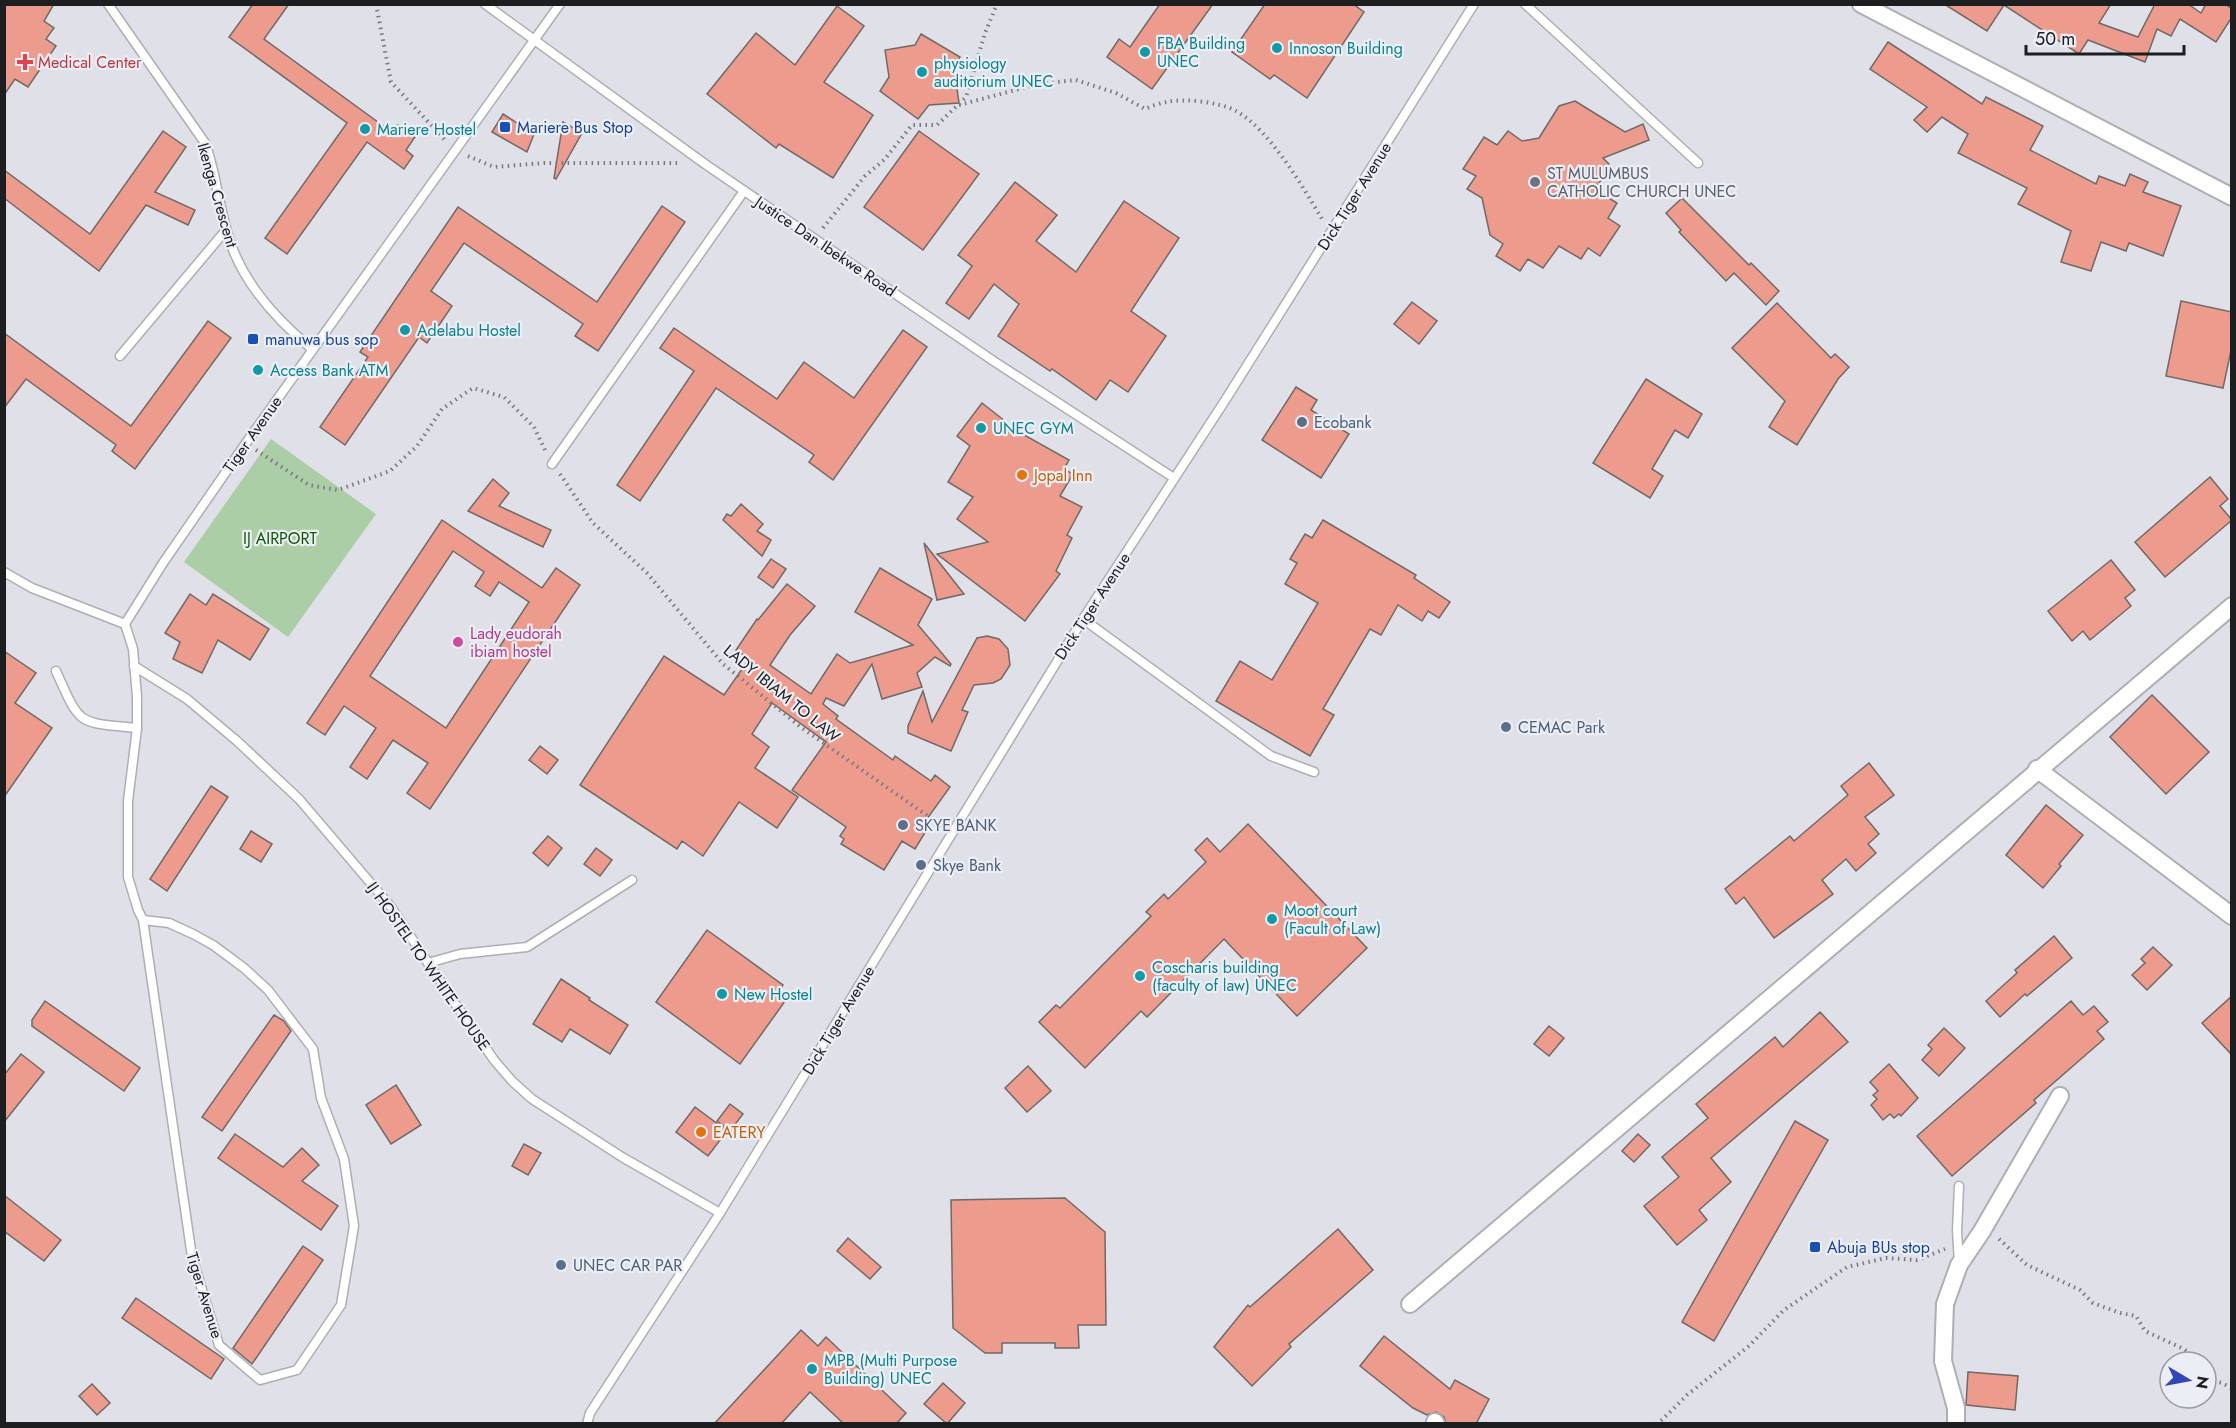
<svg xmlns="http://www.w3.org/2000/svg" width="2236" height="1428" viewBox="0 0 2236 1428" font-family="Jost,sans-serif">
<rect width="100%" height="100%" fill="#dfe0e8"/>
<path fill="#abcea6" d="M 271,439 L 376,514 L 288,637 L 184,562 Z"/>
<g fill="#ec9b8d" stroke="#716967" stroke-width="1.5" fill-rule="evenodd">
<path d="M 4,4 L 54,4 L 44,21 L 54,28 L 46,39 L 56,46 L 28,87 L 15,79 L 4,95 Z"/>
<path d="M 253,4 L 289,4 L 264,39 L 393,133 L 398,125 L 415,137 L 406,150 L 413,156 L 404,169 L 367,142 L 287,254 L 265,238 L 347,123 L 229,37 Z"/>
<path d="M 1160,4 L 1213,4 L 1152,89 L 1107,57 L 1119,39 L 1130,47 Z"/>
<path d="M 1265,4 L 1353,4 L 1364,12 L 1307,98 L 1274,75 L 1270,79 L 1232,52 Z"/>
<path d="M 1944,4 L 2111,4 L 2099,23 L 2138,37 L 2155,4 L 2188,4 L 2201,13 L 2206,4 L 2225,4 L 2232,9 L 2232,17 L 2216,42 L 2180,19 L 2171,36 L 2157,29 L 2145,62 L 2088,40 L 2079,54 L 2004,5 L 1987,31 Z"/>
<path d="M 837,6 L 864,26 L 824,82 L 873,115 L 833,178 L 779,144 L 776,148 L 707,94 L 756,33 L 795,65 Z"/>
<path d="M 921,34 L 960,57 L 954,67 L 959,103 L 929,105 L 918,119 L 880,91 L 889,77 L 885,50 L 915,45 Z"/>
<path d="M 1888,42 L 1982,104 L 1986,97 L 2043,126 L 2030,150 L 2096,184 L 2099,176 L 2125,186 L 2130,174 L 2148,182 L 2143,192 L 2181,206 L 2163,256 L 2129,243 L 2126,251 L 2101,242 L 2091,271 L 2061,262 L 2071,231 L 2018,204 L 2027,188 L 1958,153 L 1968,134 L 1942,117 L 1927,132 L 1914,120 L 1927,107 L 1870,69 Z"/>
<path d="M 1575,101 L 1625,132 L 1643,124 L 1649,140 L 1603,158 L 1612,167 L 1594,189 L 1617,203 L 1608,218 L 1620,226 L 1600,256 L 1588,248 L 1581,259 L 1559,246 L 1543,268 L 1528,259 L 1520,271 L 1496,256 L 1503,244 L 1490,235 L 1482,198 L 1467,189 L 1476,176 L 1463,169 L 1484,137 L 1497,145 L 1508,131 L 1522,141 L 1539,138 L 1559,106 Z"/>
<path d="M 503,114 L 534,134 L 527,152 L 492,132 Z"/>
<path d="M 563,122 L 582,133 L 556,179 L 554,178 Z"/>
<path d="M 163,131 L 186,147 L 155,192 L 195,210 L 188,225 L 146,205 L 99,271 L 4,198 L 4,170 L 90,234 Z"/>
<path d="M 919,131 L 979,174 L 923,250 L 864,207 Z"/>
<path d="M 1015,182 L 1057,215 L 1036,241 L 1076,272 L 1124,201 L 1179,238 L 1131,311 L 1166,336 L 1128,392 L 1110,380 L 1096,400 L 1052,369 L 1050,371 L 998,336 L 1019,304 L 994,284 L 969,319 L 946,303 L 972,266 L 958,255 Z"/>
<path d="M 1682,198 L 1749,265 L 1751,263 L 1779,291 L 1766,305 L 1734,273 L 1726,281 L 1679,232 L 1681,230 L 1666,213 Z"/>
<path d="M 662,206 L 685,222 L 598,351 L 575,336 L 583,324 L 464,243 L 431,291 L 452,306 L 427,343 L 419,337 L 345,445 L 320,427 L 368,357 L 360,352 L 458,207 L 597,302 Z"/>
<path d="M 2181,301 L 2232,312 L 2232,346 L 2223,388 L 2166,376 Z"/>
<path d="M 1412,302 L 1437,321 L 1419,344 L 1394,324 Z"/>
<path d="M 1777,303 L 1831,358 L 1835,354 L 1849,367 L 1838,379 L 1797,445 L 1769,427 L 1785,401 L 1732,348 Z"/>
<path d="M 208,321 L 231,338 L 135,469 L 112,451 L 116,445 L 26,379 L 4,408 L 4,333 L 131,426 Z"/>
<path d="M 674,328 L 777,399 L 804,362 L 854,398 L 903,330 L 927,347 L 833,480 L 809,462 L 814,455 L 716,388 L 640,501 L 617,485 L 694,371 L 660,348 Z"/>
<path d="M 1646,379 L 1702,414 L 1688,438 L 1675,430 L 1652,469 L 1663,476 L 1650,498 L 1593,463 Z"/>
<path d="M 1296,387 L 1317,400 L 1311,410 L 1349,434 L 1321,478 L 1262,440 Z"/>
<path d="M 982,403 L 1005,421 L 1003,423 L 1069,460 L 1064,469 L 1073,474 L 1060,496 L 1082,507 L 1067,535 L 1072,538 L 1056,571 L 1060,574 L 1025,621 L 937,554 L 988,542 L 957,519 L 973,497 L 948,482 L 970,446 L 957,436 Z"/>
<path d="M 2210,477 L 2228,499 L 2220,506 L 2232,520 L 2165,577 L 2135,542 Z"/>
<path d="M 493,479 L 509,493 L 499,506 L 551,530 L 543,547 L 468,511 Z"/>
<path d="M 741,504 L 763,524 L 757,531 L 771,540 L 762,556 L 723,520 L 727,514 L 731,516 Z"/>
<path d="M 442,520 L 542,588 L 556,568 L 580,585 L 430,809 L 407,793 L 428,763 L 393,740 L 367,779 L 350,767 L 376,728 L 344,706 L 325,735 L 307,723 ZM 453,551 L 484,572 L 475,586 L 490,596 L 499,582 L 529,602 L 446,728 L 370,676 Z"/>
<path d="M 1323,520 L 1416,575 L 1414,578 L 1450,602 L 1439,618 L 1428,611 L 1422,621 L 1398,605 L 1381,635 L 1370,629 L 1323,709 L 1334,715 L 1310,756 L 1216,701 L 1240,661 L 1272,680 L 1318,603 L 1285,584 L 1297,563 L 1290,559 L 1305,534 L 1312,538 Z"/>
<path d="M 924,543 L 964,594 L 937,600 Z"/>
<path d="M 771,559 L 786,569 L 773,588 L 758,577 Z"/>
<path d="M 2111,560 L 2135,590 L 2125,598 L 2131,606 L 2090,640 L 2083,631 L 2072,641 L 2048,611 Z"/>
<path d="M 880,568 L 932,599 L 918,625 L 951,664 L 950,666 L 935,657 L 917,673 L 922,687 L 882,699 L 872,664 L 844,706 L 826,698 L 823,704 L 838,716 L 836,719 L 893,760 L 895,756 L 931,781 L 935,775 L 950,787 L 924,823 L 929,826 L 915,849 L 902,841 L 884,870 L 841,844 L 844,839 L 840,836 L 846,827 L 792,790 L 826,742 L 772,703 L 752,734 L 769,747 L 755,768 L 798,797 L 777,828 L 739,802 L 703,856 L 682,841 L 677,849 L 580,785 L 664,656 L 724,695 L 749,659 L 736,650 L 757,619 L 758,620 L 787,584 L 815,606 L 790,635 L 770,665 L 811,694 L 837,654 L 850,663 L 913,645 L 855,612 Z"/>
<path d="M 190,594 L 206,605 L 213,594 L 269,629 L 250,660 L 218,640 L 202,673 L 173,659 L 180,642 L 165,633 Z"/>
<path d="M 987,636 L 999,639 L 1008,649 L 1010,665 L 1001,679 L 993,683 L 974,685 L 962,710 L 968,712 L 951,751 L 908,733 L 908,726 L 923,691 L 932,722 L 977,638 Z"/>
<path d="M 4,651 L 36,673 L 15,703 L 52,728 L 4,797 Z"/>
<path d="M 2152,695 L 2209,752 L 2166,794 L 2110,737 Z"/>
<path d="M 540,746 L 558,760 L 547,774 L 529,760 Z"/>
<path d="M 1869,763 L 1894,795 L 1865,817 L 1879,834 L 1868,844 L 1876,853 L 1856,871 L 1846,859 L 1822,880 L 1833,894 L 1774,938 L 1744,897 L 1736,904 L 1725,889 L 1790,836 L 1794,841 L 1848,795 L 1841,786 Z"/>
<path d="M 211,786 L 228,797 L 167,891 L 150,879 Z"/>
<path d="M 2046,805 L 2083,835 L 2059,864 L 2061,866 L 2043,888 L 2006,855 Z"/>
<path d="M 1248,824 L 1367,948 L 1297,1016 L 1224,939 L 1147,1017 L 1141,1011 L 1085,1068 L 1039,1022 L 1056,1005 L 1060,1008 L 1151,916 L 1146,912 L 1164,894 L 1168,899 L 1206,862 L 1195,850 L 1207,838 L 1220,852 Z"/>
<path d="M 251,831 L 272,844 L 261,862 L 240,849 Z"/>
<path d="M 548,836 L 562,848 L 548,866 L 533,853 Z"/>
<path d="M 596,848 L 612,860 L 600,876 L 584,864 Z"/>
<path d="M 707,930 L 783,985 L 779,991 L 788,997 L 740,1064 L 656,1002 Z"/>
<path d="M 2054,936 L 2072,958 L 2027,996 L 2025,994 L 2000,1017 L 1986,1001 L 2017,973 L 2015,970 Z"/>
<path d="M 2153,947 L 2172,965 L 2147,990 L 2132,975 L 2145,963 L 2141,959 Z"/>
<path d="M 561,979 L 590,998 L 589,1000 L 628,1025 L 610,1054 L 570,1029 L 562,1042 L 533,1024 Z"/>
<path d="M 2232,996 L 2232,1055 L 2202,1023 Z"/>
<path d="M 45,1001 L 140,1068 L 124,1091 L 32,1026 L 32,1020 Z"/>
<path d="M 2071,1001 L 2083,1015 L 2094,1006 L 2108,1022 L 2097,1031 L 2104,1039 L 2034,1100 L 2036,1103 L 1952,1176 L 1917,1136 Z"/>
<path d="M 1820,1012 L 1848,1042 L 1711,1158 L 1731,1182 L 1699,1210 L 1707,1220 L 1677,1245 L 1644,1206 L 1679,1177 L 1662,1157 L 1708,1118 L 1696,1104 L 1775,1037 L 1783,1047 Z"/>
<path d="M 274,1015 L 284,1021 L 291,1031 L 222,1131 L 202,1117 Z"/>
<path d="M 1549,1026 L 1564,1038 L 1549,1056 L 1534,1044 Z"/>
<path d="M 1944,1028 L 1965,1048 L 1939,1076 L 1922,1060 L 1932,1049 L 1928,1045 Z"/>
<path d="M 21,1054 L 44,1072 L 4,1122 L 4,1075 Z"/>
<path d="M 1889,1064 L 1918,1098 L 1901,1116 L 1899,1114 L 1894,1118 L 1890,1114 L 1883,1120 L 1871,1105 L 1877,1099 L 1873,1095 L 1878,1091 L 1870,1082 Z"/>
<path d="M 1028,1066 L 1051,1091 L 1027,1112 L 1005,1088 Z"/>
<path d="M 396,1085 L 421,1125 L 391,1144 L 366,1105 Z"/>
<path d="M 730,1104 L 743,1114 L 730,1131 L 717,1121 Z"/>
<path d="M 695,1107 L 727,1131 L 708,1156 L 676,1132 Z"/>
<path d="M 1795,1121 L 1828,1140 L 1714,1341 L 1682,1322 Z"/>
<path d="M 235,1134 L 283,1167 L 302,1148 L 319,1165 L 302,1181 L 338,1206 L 321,1230 L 218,1158 Z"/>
<path d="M 1638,1134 L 1650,1145 L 1634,1162 L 1622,1151 Z"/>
<path d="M 524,1144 L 541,1153 L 528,1175 L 512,1166 Z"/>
<path d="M 4,1195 L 61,1240 L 44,1261 L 4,1231 Z"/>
<path d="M 1065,1198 L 1105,1232 L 1106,1325 L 1078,1325 L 1079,1348 L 1055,1348 L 1055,1343 L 1002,1343 L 1002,1353 L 985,1353 L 953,1328 L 951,1200 Z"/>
<path d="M 1338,1229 L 1373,1270 L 1289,1344 L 1291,1347 L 1252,1386 L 1214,1347 L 1248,1305 L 1250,1307 Z"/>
<path d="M 848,1238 L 881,1267 L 870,1279 L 837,1251 Z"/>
<path d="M 303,1246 L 323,1260 L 252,1364 L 233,1348 Z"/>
<path d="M 136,1298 L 224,1359 L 211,1379 L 122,1318 Z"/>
<path d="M 801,1330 L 818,1346 L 826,1337 L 906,1413 L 896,1424 L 844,1424 L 810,1392 L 781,1424 L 714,1424 Z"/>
<path d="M 1384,1336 L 1450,1389 L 1455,1380 L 1489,1399 L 1476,1424 L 1446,1424 L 1444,1417 L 1436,1412 L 1427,1415 L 1413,1408 L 1360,1366 Z"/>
<path d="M 1968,1372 L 2018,1376 L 2015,1410 L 1966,1405 Z"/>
<path d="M 943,1383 L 965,1403 L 947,1424 L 924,1404 Z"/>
<path d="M 92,1384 L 110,1403 L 97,1415 L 79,1396 Z"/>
</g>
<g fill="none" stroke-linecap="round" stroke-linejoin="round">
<g stroke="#adafb5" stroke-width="11">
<g id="service">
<path d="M 108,4 L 205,143 C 215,170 218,199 226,228 C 238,278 273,317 312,349"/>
<path d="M 485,4 L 705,164 L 995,362 L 1174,478"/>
<path d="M 1525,4 L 1698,163"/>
<path d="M 120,356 L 226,230"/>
<path d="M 552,464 L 744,191"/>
<path d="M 4,572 L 32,588 L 125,624"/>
<path d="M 1083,619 L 1271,756 L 1314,772"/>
<path d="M 134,666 L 187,699 L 237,741 L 299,799 L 391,907 L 454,1002 L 494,1060 L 512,1081 L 532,1099 L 622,1157 L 720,1213"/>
<path d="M 56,671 C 81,727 77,722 137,728"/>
<path d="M 143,920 L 192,1257 L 219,1345 L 260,1380 L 297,1370 L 341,1305 L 354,1226 L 344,1159 L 321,1098 L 313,1049 L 268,990 L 244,968 L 213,945 L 193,934 L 169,923 L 143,920 L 138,910 L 128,877 L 128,801 L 137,728 L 137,697 L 133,649 L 125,624 L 163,563 L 246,443 L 560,4"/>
<path d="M 428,963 L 460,954 L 527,947 L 632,880"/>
<path d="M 1959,1263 L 1957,1231 L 1959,1186"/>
<path d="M 587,1424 L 590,1413 L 720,1213 L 1083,619 L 1226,399 L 1474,4"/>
</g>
</g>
<g stroke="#adafb5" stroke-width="20">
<g id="minor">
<path d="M 1861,4 L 2232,197"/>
<path d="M 2037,769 L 2232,916"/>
<path d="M 1410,1304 L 2232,606"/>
<path d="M 1435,1422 L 1436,1424"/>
<path d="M 1956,1424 L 1956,1408 L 1943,1361 L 1945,1304 L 1959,1265 L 1982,1231 L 2060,1096"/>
</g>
</g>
<g stroke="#78797e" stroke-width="4" stroke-dasharray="1.5 4.5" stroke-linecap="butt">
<path d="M 376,4 L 391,82 L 445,140"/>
<path d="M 959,105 L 1038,84 L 1076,80 L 1116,93 L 1145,109 C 1152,106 1160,103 1167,102 C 1184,98 1220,102 1236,111 C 1269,129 1303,187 1322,219"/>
<path d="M 468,156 L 494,167 L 544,163 L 680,163"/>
<path d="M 823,228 L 865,176 L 884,160 L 912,125 L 937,125 L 966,97 L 985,33 L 997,4"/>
<path d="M 256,450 L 309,485 L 338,490 L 390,471 L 417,446 L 442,409 L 473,388 L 504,397 L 534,427 L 545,450"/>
<path d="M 560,474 L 593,523 L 647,573 L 723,664 L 802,728 L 942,826"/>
<path d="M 1999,1239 L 2027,1265 L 2080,1290 L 2093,1303 L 2120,1313 L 2136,1316 L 2145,1331 L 2184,1349 L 2200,1362"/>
<path d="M 2206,1374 L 2207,1379 L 2222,1383 L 2232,1388"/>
<path d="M 1656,1424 L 1663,1419 L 1687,1395 L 1749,1346 L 1784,1310 L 1847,1267 L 1886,1258 L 1917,1260 L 1945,1249"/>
</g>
<use href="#service" stroke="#fff" stroke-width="8"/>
<use href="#minor" stroke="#fff" stroke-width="16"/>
</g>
<g fill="#0f9aa8" stroke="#eceef5" stroke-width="2">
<circle cx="1277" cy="48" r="6"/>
<circle cx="1145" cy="52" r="6"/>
<circle cx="922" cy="72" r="6"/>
<circle cx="365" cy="129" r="6"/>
<circle cx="405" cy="330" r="6"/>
<circle cx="258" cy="370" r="6"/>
<circle cx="981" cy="428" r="6"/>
<circle cx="1272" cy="919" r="6"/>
<circle cx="1140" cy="976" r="6"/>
<circle cx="722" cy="994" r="6"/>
<circle cx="812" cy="1369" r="6"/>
</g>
<path fill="#e0444e" stroke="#eceef5" stroke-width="2" d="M22 53h6v6h6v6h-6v6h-6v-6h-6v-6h6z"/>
<g fill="#1a4fb4" stroke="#eceef5" stroke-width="2">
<rect x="499" y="121" width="12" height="12" rx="3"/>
<rect x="247" y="333" width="12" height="12" rx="3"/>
<rect x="1809" y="1241" width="12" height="12" rx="3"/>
</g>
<circle fill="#6b7280" stroke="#eceef5" stroke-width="2" cx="1535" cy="182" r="6"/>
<g fill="#5c6f8a" stroke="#eceef5" stroke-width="2">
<circle cx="1302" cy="422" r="6"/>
<circle cx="1506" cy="727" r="6"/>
<circle cx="903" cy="825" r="6"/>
<circle cx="921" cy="865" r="6"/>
<circle cx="561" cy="1265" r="6"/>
</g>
<g fill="#e8710a" stroke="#eceef5" stroke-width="2">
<circle cx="1022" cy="475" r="6"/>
<circle cx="701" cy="1132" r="6"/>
</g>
<circle fill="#d1479c" stroke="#eceef5" stroke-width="2" cx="458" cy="642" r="6"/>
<g text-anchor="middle" stroke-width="4.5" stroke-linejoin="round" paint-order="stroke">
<g font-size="16" fill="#0d838f" stroke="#eceef5" text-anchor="start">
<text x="1157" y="49">FBA Building<tspan x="1157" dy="18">UNEC</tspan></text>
<text x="1289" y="54">Innoson Building</text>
<text x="934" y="69">physiology<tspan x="934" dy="18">auditorium UNEC</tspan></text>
<text x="377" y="135">Mariere Hostel</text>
<text x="417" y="336">Adelabu Hostel</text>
<text x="270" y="376">Access Bank ATM</text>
<text x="993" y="434">UNEC GYM</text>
<text x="1284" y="916">Moot court<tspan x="1284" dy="18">(Facult of Law)</tspan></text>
<text x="1152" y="973">Coscharis building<tspan x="1152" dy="18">(faculty of law) UNEC</tspan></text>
<text x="734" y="1000">New Hostel</text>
<text x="824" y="1366">MPB (Multi Purpose<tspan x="824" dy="18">Building) UNEC</tspan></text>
</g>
<g font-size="16" fill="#be3a42" stroke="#eceef5" text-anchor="start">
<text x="38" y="68">Medical Center</text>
</g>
<g font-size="16" fill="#164399" stroke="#eceef5" text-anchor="start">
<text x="517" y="133">Mariere Bus Stop</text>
<text x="265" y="345">manuwa bus sop</text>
<text x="1827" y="1253">Abuja BUs stop</text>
</g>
<g font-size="16" fill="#5b616d" stroke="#eceef5" text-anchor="start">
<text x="1547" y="179">ST MULUMBUS<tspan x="1547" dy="18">CATHOLIC CHURCH UNEC</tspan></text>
</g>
<g font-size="16" fill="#1d1e20" stroke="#eceef5">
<text transform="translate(218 195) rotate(74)" y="6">Ikenga Crescent</text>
<text transform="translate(1354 196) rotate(-58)" y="6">Dick Tiger Avenue</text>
<text transform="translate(826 246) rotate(34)" y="6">Justice Dan Ibekwe Road</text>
<text transform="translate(252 434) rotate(-55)" y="6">Tiger Avenue</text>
<text transform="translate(1092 606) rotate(-57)" y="6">Dick Tiger Avenue</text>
<text transform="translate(782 693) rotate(39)" y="6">LADY IBIAM TO LAW</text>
<text transform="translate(429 966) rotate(55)" y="6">IJ HOSTEL TO WHITE HOUSE</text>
<text transform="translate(838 1020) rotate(-59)" y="6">Dick Tiger Avenue</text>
<text transform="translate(205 1295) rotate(73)" y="6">Tiger Avenue</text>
</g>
<g font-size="16" fill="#4e5e75" stroke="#eceef5" text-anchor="start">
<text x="1314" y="428">Ecobank</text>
<text x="1518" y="733">CEMAC Park</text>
<text x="915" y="831">SKYE BANK</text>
<text x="933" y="871">Skye Bank</text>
<text x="573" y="1271">UNEC CAR PAR</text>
</g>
<g font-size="16" fill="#c56008" stroke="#eceef5" text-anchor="start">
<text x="1034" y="481">Jopal Inn</text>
<text x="713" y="1138">EATERY</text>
</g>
<g font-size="16" fill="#0d5804" stroke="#eceef5">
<text x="280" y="544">IJ AIRPORT</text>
</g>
<g font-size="16" fill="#b23c85" stroke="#eceef5" text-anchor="start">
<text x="470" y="639">Lady eudorah<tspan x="470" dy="18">ibiam hostel</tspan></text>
</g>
</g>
<rect width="2236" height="1428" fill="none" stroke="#1d1e20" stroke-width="12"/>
<g transform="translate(2188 1380) rotate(100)"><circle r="28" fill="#eceef5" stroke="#999ba0" stroke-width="1.5"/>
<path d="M0-4.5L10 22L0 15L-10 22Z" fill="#3246b8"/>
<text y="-9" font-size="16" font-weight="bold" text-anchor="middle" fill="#1d1e20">N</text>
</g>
<path d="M2026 45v9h158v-9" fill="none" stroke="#1d1e20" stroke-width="3"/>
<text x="2035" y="45" font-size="18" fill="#1d1e20" stroke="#eceef5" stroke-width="4.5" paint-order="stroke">50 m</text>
</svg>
